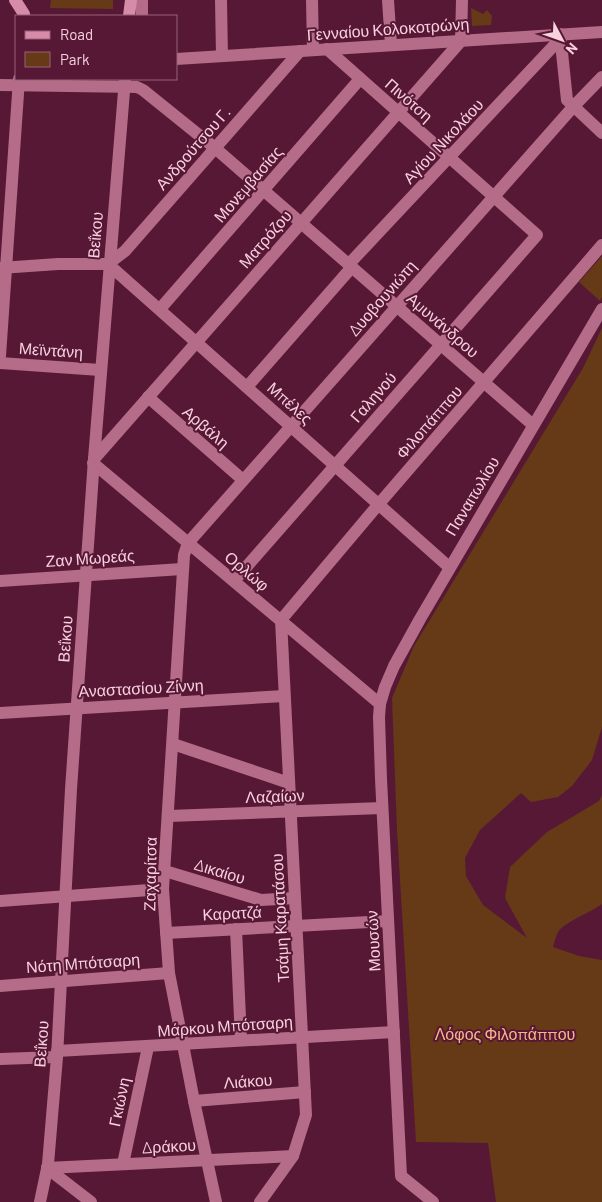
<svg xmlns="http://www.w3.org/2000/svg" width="602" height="1202" viewBox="0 0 602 1202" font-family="Barlow,sans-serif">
<rect width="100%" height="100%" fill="#571836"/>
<g fill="#663917">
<path d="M 51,0 L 113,0 L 113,9 L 50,8 Z"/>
<path d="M 471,8 L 483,14 L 487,10 L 492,16 L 491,25 L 472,26 Z"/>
<path d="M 602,256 L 602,297 L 600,301 L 579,282 Z"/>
<path d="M 602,328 L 602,727 L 592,760 L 572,786 L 558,797 L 531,802 L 521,793 L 480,830 L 465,858 L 466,876 L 483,905 L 527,938 L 505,898 L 510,867 L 547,832 L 599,801 L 602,795 L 602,904 C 590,913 566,921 558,932 C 556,936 554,943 553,947 L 579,956 L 602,960 L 602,1202 L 496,1202 L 488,1143 L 416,1142 L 397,830 L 392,698 L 414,646 L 583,368 Z"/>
</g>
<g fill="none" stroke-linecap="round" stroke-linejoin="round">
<g stroke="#b46c88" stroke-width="12">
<path d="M 221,0 L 222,56"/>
<path d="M 312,0 L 313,50"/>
<path d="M 388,0 L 391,45"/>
<path d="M 142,16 L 142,0"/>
<path d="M 560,34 L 567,100 L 602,133"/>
<path d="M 176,59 L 602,32"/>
<path d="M 0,85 L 137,87 L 143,90 L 215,148 L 533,425"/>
<path d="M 108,264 L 449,567"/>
<path d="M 108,264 L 125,251 L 300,51"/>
<path d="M 349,264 L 560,39"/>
<path d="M 0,268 L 58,264 L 108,264"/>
<path d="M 160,309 L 360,79"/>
<path d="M 0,356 L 19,79"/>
<path d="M 0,363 L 100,370"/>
<path d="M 247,387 L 352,267"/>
<path d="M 148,397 L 243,480"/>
<path d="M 94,459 L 461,41 L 462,0"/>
<path d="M 93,463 L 380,704"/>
<path d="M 0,581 L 182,569"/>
<path d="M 234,581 L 537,235 L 327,49"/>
<path d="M 0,713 L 284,696"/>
<path d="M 173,744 L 289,783"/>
<path d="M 169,816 L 382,808"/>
<path d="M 165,871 L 261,900 L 295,898"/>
<path d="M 0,901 L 163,889"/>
<path d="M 236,929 L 241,1040"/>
<path d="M 166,933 L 388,921"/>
<path d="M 0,986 L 169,973"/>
<path d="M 57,1051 L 394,1032"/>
<path d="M 0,1059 L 57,1057"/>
<path d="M 194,1101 L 305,1092"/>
<path d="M 123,1164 L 148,1047"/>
<path d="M 47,1168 L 293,1156"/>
<path d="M 47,1168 L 91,1202"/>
<path d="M 40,1202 L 48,1164 L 57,1057 L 71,789 L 94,459 L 125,79"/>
<path d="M 216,1202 L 194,1101 L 169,973 L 163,889 L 184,555 L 188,543 L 573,107 L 602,77"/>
<path d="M 260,1202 L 293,1156 L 306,1115 L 281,620 L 378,505 L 602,245"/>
<path d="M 433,1202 L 401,1176 L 381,779 L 379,717 L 380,704 L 385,687 L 394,666 L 420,619 L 602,309"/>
</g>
<g stroke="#d68ba8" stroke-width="12">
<path d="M 15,0 L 24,14"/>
<path d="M 129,16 L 131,0"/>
</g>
</g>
<g text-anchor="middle" stroke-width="4" stroke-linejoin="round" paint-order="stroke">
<g font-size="16" fill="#f8d0de" stroke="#571836">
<text transform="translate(388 29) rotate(-4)" y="6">Γενναίου Κολοκοτρώνη</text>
<text transform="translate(409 100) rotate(41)" y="6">Πινότση</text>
<text transform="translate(443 141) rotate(-47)" y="6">Αγίου Νικολάου</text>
<text transform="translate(193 148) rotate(-49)" y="6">Ανδρούτσου Γ.</text>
<text transform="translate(248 184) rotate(-49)" y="6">Μονεμβασίας</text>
<text transform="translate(95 235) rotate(-85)" y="6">Βεΐκου</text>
<text transform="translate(265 239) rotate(-49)" y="6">Ματρόζου</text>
<text transform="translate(382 298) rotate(-49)" y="6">Δυοβουνιώτη</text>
<text transform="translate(443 325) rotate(41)" y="6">Αμυνάνδρου</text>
<text transform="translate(51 350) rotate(4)" y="6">Μεϊντάνη</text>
<text transform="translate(373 397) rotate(-49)" y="6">Γαληνού</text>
<text transform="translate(290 403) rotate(42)" y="6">Μπέλες</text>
<text transform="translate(429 422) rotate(-49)" y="6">Φιλοπάππου</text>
<text transform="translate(206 427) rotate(41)" y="6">Αρβάλη</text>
<text transform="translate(472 496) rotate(-59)" y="6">Παναιτωλίου</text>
<text transform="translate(90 558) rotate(-4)" y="6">Ζαν Μωρεάς</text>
<text transform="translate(247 571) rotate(40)" y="6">Ορλώφ</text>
<text transform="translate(65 639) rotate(-86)" y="6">Βεΐκου</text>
<text transform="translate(141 688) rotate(-3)" y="6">Αναστασίου Ζίννη</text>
<text transform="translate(275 796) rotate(-2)" y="6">Λαζαίων</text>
<text transform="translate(220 871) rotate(17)" y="6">Δικαίου</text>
<text transform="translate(150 874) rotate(-89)" y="6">Ζαχαρίτσα</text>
<text transform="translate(232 913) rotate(-3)" y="6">Καρατζά</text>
<text transform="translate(280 918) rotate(-93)" y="6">Τσάμη Καρατάσου</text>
<text transform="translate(373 941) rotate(-93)" y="6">Μουσών</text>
<text transform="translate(83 963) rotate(-4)" y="6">Νότη Μπότσαρη</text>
<text transform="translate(225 1026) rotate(-4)" y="6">Μάρκου Μπότσαρη</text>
<text transform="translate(41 1044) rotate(-86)" y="6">Βεΐκου</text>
<text transform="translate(248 1081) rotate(-4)" y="6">Λιάκου</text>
<text transform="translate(119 1102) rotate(-78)" y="6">Γκιώνη</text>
<text transform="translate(169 1146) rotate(-3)" y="6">Δράκου</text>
</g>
<g font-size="16" fill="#fab587" stroke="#571836">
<text x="505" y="1040">Λόφος Φιλοπάππου</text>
</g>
</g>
<rect x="15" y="15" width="162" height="65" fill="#571836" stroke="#976279"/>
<rect x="25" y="31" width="25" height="8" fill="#d68ba8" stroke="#976279"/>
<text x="60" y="40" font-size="15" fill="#f8d0de">Road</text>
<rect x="25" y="52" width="25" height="15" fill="#663917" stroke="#976279"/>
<text x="60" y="65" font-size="15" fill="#f8d0de">Park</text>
<g transform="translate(562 40) rotate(131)" stroke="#571836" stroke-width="4" paint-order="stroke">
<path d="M0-4L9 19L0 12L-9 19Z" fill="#f8d0de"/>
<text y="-8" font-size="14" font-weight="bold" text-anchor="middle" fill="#f8d0de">N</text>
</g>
</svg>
